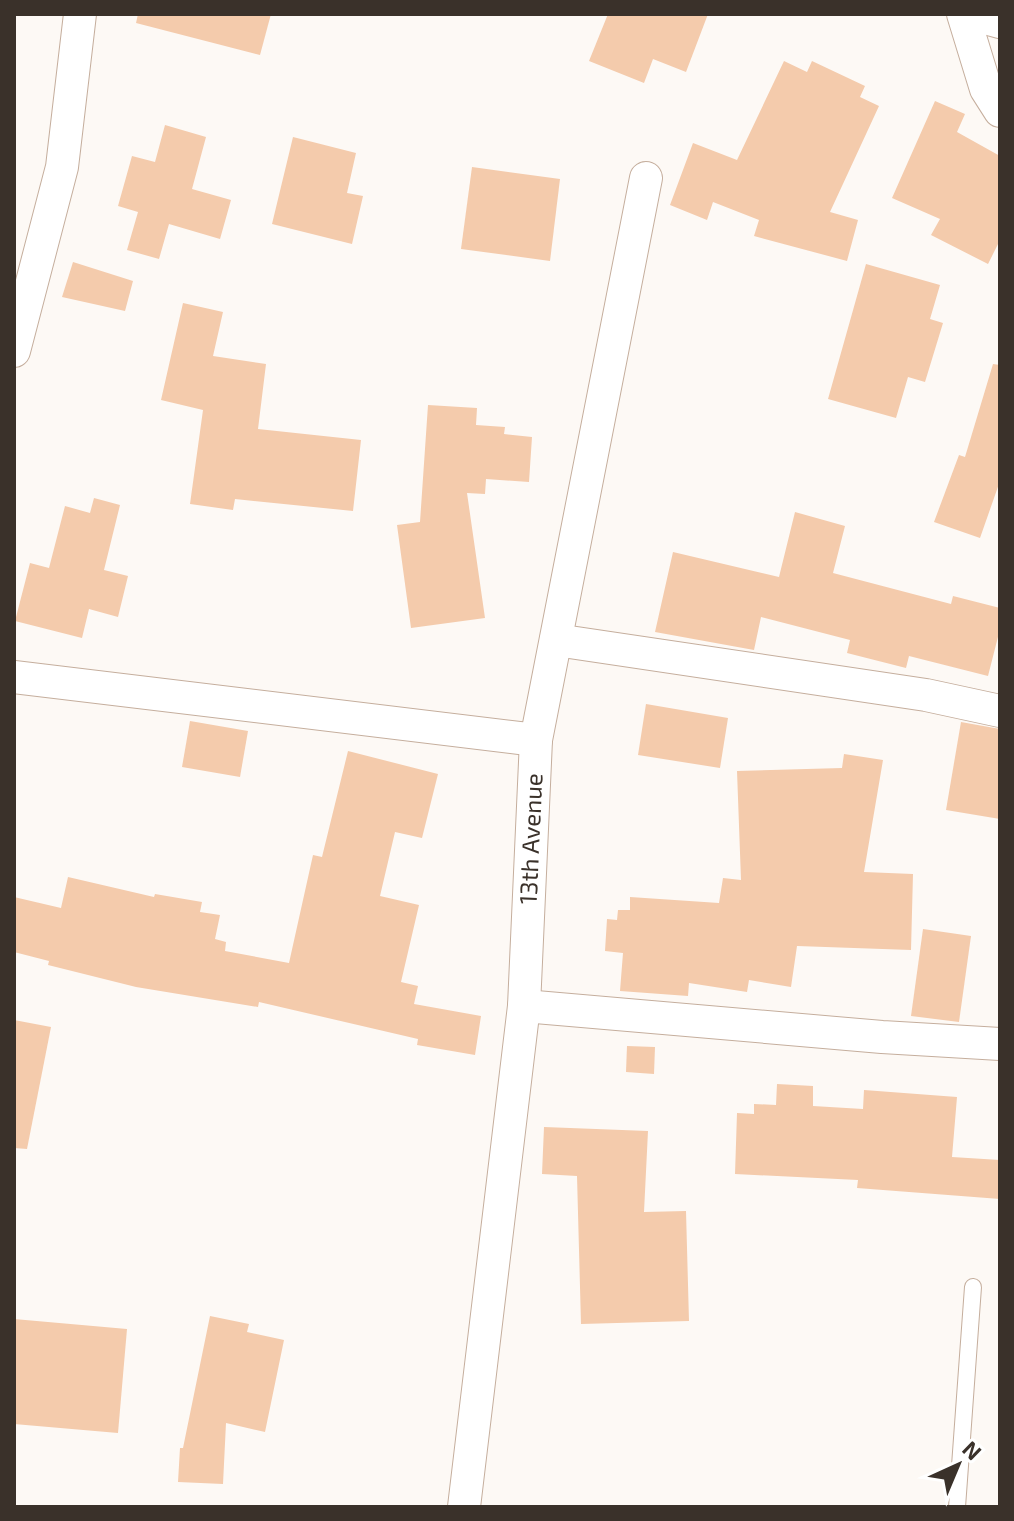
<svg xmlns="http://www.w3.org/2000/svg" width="1014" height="1521" viewBox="0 0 1014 1521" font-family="'Exo 2',sans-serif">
<rect width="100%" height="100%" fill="#fdf9f5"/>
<g fill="#f4cbac">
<path d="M 138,14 L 271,14 L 260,55 L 136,23 Z"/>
<path d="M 608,14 L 708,14 L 686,72 L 653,59 L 644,83 L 589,61 Z"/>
<path d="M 784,61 L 807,72 L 812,61 L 865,86 L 860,97 L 879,106 L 830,212 L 858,220 L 847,261 L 754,236 L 759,220 L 713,202 L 707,220 L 670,205 L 693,143 L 737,160 Z"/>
<path d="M 935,101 L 965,114 L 957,132 L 1000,156 L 1000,240 L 988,264 L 931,235 L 940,219 L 892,198 Z"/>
<path d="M 165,125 L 206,137 L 192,189 L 231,200 L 220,239 L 169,224 L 159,259 L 127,250 L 138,212 L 118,206 L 132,156 L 155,162 Z"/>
<path d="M 293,137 L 356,153 L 347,193 L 363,196 L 352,244 L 272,224 Z"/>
<path d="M 472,167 L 560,179 L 550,261 L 461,249 Z"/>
<path d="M 73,262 L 133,281 L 125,311 L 62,297 Z"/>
<path d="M 866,264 L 940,285 L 930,319 L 943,323 L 925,382 L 908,377 L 896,418 L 828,399 Z"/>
<path d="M 183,303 L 223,312 L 213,356 L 266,364 L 258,429 L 361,440 L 353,511 L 235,499 L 233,510 L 190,504 L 203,410 L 161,400 Z"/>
<path d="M 993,364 L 1000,365 L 1000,481 L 980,538 L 934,522 L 959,455 L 965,457 Z"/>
<path d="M 428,405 L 477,408 L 476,425 L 505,427 L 504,434 L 532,437 L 529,482 L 486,479 L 485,494 L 467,493 L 485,618 L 411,628 L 397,525 L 420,522 Z"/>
<path d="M 94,498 L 120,505 L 104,570 L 128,576 L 118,617 L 89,609 L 82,638 L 15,621 L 30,563 L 49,568 L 65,506 L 90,513 Z"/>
<path d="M 795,512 L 845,526 L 833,573 L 951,604 L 953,596 L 1000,608 L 1000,629 L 988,676 L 909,656 L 906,668 L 847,653 L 850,640 L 761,617 L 754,650 L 655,632 L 673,552 L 779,577 Z"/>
<path d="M 646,704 L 728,718 L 720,768 L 638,755 Z"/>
<path d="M 190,721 L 248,731 L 240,777 L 182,767 Z"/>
<path d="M 961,722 L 1000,729 L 1000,819 L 946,810 Z"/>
<path d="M 348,751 L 438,774 L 422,838 L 395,832 L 380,896 L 419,905 L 401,982 L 418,986 L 414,1004 L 481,1016 L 475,1055 L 417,1045 L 418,1039 L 259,1002 L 258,1007 L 136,987 L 48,965 L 49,961 L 14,952 L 14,897 L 61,908 L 68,877 L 154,897 L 155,894 L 202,902 L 200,912 L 220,915 L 215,939 L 226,942 L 225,951 L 289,963 L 313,855 L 322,857 Z"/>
<path d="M 844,754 L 883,760 L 864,872 L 913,874 L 911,950 L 797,946 L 791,987 L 749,980 L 747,992 L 689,983 L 688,996 L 620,991 L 623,953 L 605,951 L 607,919 L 617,920 L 618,910 L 630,910 L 630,897 L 719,903 L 723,878 L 741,880 L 737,771 L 842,768 Z"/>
<path d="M 923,929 L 971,936 L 959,1022 L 911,1016 Z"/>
<path d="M 14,1020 L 51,1027 L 27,1149 L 14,1148 Z"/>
<path d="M 627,1046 L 655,1047 L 654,1074 L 626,1072 Z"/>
<path d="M 777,1084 L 813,1086 L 813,1106 L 863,1109 L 864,1090 L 957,1097 L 952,1157 L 1000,1160 L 1000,1199 L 857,1188 L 858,1180 L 735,1174 L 737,1113 L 754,1114 L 754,1104 L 776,1105 Z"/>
<path d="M 544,1127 L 648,1131 L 644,1212 L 686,1211 L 689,1321 L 581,1324 L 577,1176 L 542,1174 Z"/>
<path d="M 210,1316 L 249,1324 L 247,1332 L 284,1340 L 265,1432 L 226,1423 L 223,1484 L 178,1482 L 180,1448 L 183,1448 Z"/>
<path d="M 14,1319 L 127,1329 L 118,1433 L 14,1424 Z"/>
</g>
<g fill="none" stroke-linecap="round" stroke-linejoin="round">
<g stroke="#c5ae9d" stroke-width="18">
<path id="lane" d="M 957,1507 L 973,1287"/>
</g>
<g stroke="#c5ae9d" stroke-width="34">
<g id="street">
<path d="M 963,14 L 986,89 L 1000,111"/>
<path d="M 971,14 L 1000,22"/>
<path d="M 14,351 L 62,167 L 80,14"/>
<path d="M 556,640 L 926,695 L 1000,711"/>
<path d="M 14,677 L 536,740"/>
<path d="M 524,1006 L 882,1037 L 1000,1044"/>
<path id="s1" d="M 464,1507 L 524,1006 L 536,740 L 646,178"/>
</g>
</g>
<use href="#lane" stroke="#fff" stroke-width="16"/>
<use href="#street" stroke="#fff" stroke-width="32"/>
</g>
<g text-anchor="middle" stroke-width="7" stroke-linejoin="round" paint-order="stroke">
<g font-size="24" fill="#3a312a" stroke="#fff">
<text dy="8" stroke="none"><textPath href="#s1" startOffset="672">13th Avenue</textPath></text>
</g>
</g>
<rect width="1014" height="1521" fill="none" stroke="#3a312a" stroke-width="32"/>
<g transform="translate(958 1465) rotate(44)" stroke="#ffffff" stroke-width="6" paint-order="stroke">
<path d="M0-6L14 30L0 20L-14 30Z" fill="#3a312a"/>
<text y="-12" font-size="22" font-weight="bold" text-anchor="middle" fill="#3a312a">N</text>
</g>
</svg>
